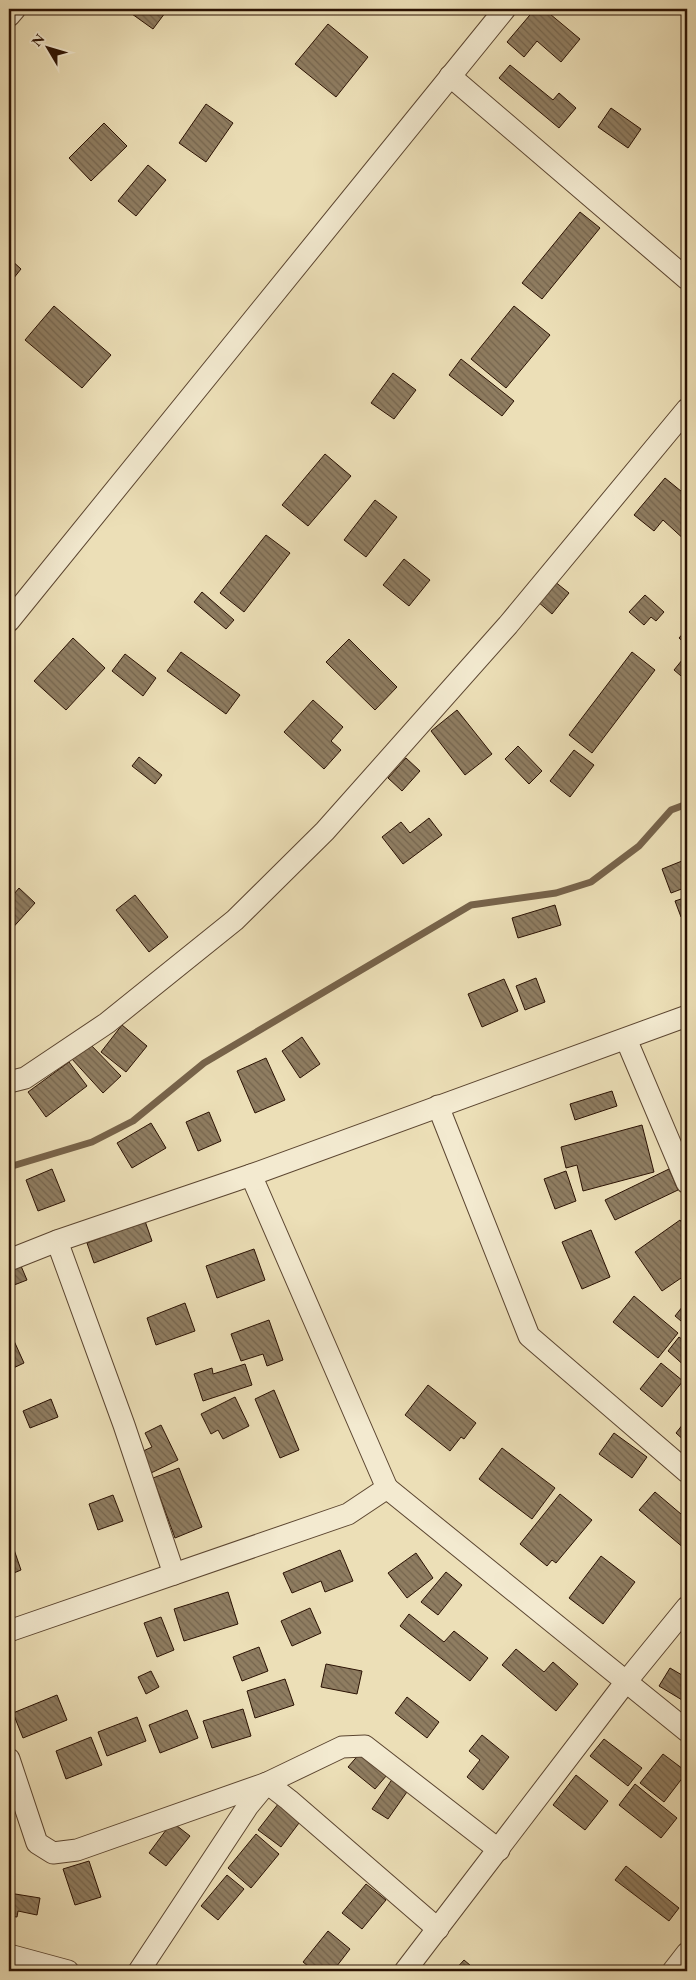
<svg xmlns="http://www.w3.org/2000/svg" width="696" height="1980" viewBox="0 0 696 1980" font-family="'EB Garamond',serif">
<defs>
<pattern id="building-back-hatch" width="6" height="6" patternUnits="userSpaceOnUse" patternTransform="scale(1.25)"><rect width="6" height="6" fill="#8f7d61"/><path d="M-1 5l2 2M0 0l6 6M5-1l2 2" fill="none" stroke="#75654e"/></pattern>
</defs>
<rect width="100%" height="100%" fill="#ecdfb7"/>
<filter id="stains"><feTurbulence type="fractalNoise" baseFrequency=".004" numOctaves="4"/><feColorMatrix values="0 0 0 0 .2 0 0 0 0 .09 0 0 0 0 .02 0 0 0 .5 -.17"/></filter>
<radialGradient id="worn" r=".72"><stop offset=".6" stop-color="#630" stop-opacity="0"/><stop offset="1" stop-color="#630" stop-opacity=".3"/></radialGradient>
<g fill="none" stroke-linecap="round" stroke-linejoin="round">
<path stroke="#77634a" stroke-width="7" d="M 9,1167 L 92,1142 L 133,1121 L 204,1063 L 471,905 L 556,893 L 591,882 L 639,846 L 671,810 L 687,804"/>
</g>
<g fill="url(#building-back-hatch)" stroke="#2b1203">
<path d="M 125,9 L 168,9 L 153,29 Z"/>
<path d="M 535,9 L 544,9 L 580,39 L 561,62 L 537,41 L 524,57 L 507,42 Z"/>
<path d="M 328,24 L 368,57 L 336,97 L 295,64 Z"/>
<path d="M 510,65 L 553,100 L 559,93 L 576,108 L 559,128 L 499,78 Z"/>
<path d="M 206,104 L 233,123 L 206,162 L 179,143 Z"/>
<path d="M 611,108 L 641,129 L 628,148 L 598,127 Z"/>
<path d="M 104,123 L 127,146 L 91,181 L 69,158 Z"/>
<path d="M 148,165 L 166,180 L 136,216 L 118,201 Z"/>
<path d="M 580,212 L 600,228 L 542,299 L 522,283 Z"/>
<path d="M 9,258 L 21,269 L 9,284 Z"/>
<path d="M 54,306 L 111,355 L 82,388 L 25,340 Z"/>
<path d="M 514,306 L 550,335 L 506,388 L 471,359 Z"/>
<path d="M 461,359 L 514,401 L 502,416 L 449,375 Z"/>
<path d="M 393,373 L 416,390 L 394,419 L 371,403 Z"/>
<path d="M 325,454 L 351,476 L 308,526 L 282,505 Z"/>
<path d="M 665,478 L 687,496 L 687,542 L 663,520 L 654,531 L 634,515 Z"/>
<path d="M 375,500 L 397,517 L 366,557 L 344,540 Z"/>
<path d="M 266,535 L 290,553 L 244,612 L 220,593 Z"/>
<path d="M 404,559 L 430,580 L 409,606 L 383,585 Z"/>
<path d="M 554,581 L 569,593 L 552,614 L 537,601 Z"/>
<path d="M 202,592 L 234,620 L 226,629 L 194,602 Z"/>
<path d="M 645,595 L 664,612 L 656,621 L 651,617 L 644,625 L 629,612 Z"/>
<path d="M 687,629 L 687,645 L 679,638 Z"/>
<path d="M 73,638 L 105,668 L 66,710 L 34,681 Z"/>
<path d="M 349,639 L 397,687 L 375,710 L 326,662 Z"/>
<path d="M 181,652 L 240,695 L 226,714 L 167,671 Z"/>
<path d="M 632,652 L 655,670 L 592,753 L 569,735 Z"/>
<path d="M 125,654 L 156,678 L 143,696 L 112,671 Z"/>
<path d="M 687,654 L 687,681 L 674,670 Z"/>
<path d="M 313,700 L 343,727 L 331,741 L 341,750 L 324,769 L 284,732 Z"/>
<path d="M 457,710 L 492,754 L 465,775 L 431,731 Z"/>
<path d="M 518,746 L 542,771 L 529,784 L 505,759 Z"/>
<path d="M 574,750 L 594,765 L 570,797 L 550,781 Z"/>
<path d="M 139,757 L 162,775 L 155,784 L 132,766 Z"/>
<path d="M 406,758 L 420,771 L 402,791 L 388,778 Z"/>
<path d="M 429,818 L 442,835 L 403,864 L 382,837 L 401,822 L 410,833 Z"/>
<path d="M 687,859 L 687,887 L 671,893 L 662,869 Z"/>
<path d="M 19,888 L 35,903 L 9,932 L 9,900 Z"/>
<path d="M 135,895 L 168,937 L 149,952 L 116,910 Z"/>
<path d="M 687,897 L 687,914 L 681,917 L 675,901 Z"/>
<path d="M 555,905 L 561,925 L 518,938 L 512,918 Z"/>
<path d="M 536,978 L 545,1002 L 525,1010 L 516,986 Z"/>
<path d="M 504,979 L 518,1011 L 482,1027 L 468,994 Z"/>
<path d="M 122,1025 L 147,1046 L 126,1072 L 101,1052 Z"/>
<path d="M 302,1037 L 320,1064 L 300,1078 L 282,1051 Z"/>
<path d="M 88,1042 L 121,1076 L 103,1093 L 71,1058 Z"/>
<path d="M 266,1058 L 285,1100 L 255,1113 L 237,1071 Z"/>
<path d="M 69,1062 L 87,1086 L 46,1117 L 28,1092 Z"/>
<path d="M 612,1091 L 617,1106 L 575,1120 L 570,1104 Z"/>
<path d="M 209,1112 L 221,1141 L 198,1151 L 186,1122 Z"/>
<path d="M 151,1123 L 166,1148 L 132,1168 L 117,1143 Z"/>
<path d="M 642,1125 L 654,1172 L 583,1191 L 577,1165 L 566,1168 L 561,1147 Z"/>
<path d="M 52,1169 L 65,1201 L 38,1211 L 26,1180 Z"/>
<path d="M 669,1169 L 678,1190 L 615,1220 L 605,1200 Z"/>
<path d="M 566,1171 L 576,1201 L 555,1209 L 544,1179 Z"/>
<path d="M 680,1220 L 687,1230 L 687,1274 L 662,1291 L 635,1252 Z"/>
<path d="M 145,1221 L 152,1241 L 94,1263 L 87,1243 Z"/>
<path d="M 591,1230 L 610,1277 L 582,1289 L 562,1242 Z"/>
<path d="M 254,1249 L 265,1280 L 217,1298 L 206,1266 Z"/>
<path d="M 21,1266 L 27,1280 L 9,1287 L 9,1271 Z"/>
<path d="M 634,1296 L 678,1333 L 658,1358 L 613,1322 Z"/>
<path d="M 687,1301 L 687,1326 L 675,1316 Z"/>
<path d="M 185,1303 L 195,1331 L 156,1345 L 147,1318 Z"/>
<path d="M 269,1320 L 283,1360 L 267,1366 L 263,1354 L 241,1361 L 231,1334 Z"/>
<path d="M 10,1332 L 24,1363 L 9,1370 L 9,1333 Z"/>
<path d="M 679,1337 L 687,1343 L 687,1368 L 668,1351 Z"/>
<path d="M 661,1363 L 683,1381 L 662,1407 L 640,1389 Z"/>
<path d="M 245,1364 L 252,1385 L 203,1401 L 194,1374 L 212,1368 L 213,1374 Z"/>
<path d="M 428,1385 L 476,1423 L 464,1439 L 461,1437 L 450,1451 L 405,1415 Z"/>
<path d="M 274,1390 L 299,1450 L 280,1458 L 255,1399 Z"/>
<path d="M 235,1397 L 249,1426 L 223,1439 L 218,1430 L 211,1434 L 201,1414 Z"/>
<path d="M 51,1399 L 58,1417 L 30,1428 L 23,1411 Z"/>
<path d="M 687,1419 L 687,1443 L 676,1433 Z"/>
<path d="M 161,1425 L 178,1460 L 151,1473 L 141,1452 L 152,1447 L 145,1433 Z"/>
<path d="M 614,1433 L 647,1457 L 632,1478 L 599,1454 Z"/>
<path d="M 502,1448 L 555,1488 L 532,1519 L 479,1479 Z"/>
<path d="M 179,1468 L 202,1527 L 175,1538 L 153,1478 Z"/>
<path d="M 655,1492 L 681,1514 L 687,1507 L 687,1546 L 685,1549 L 639,1510 Z"/>
<path d="M 560,1494 L 592,1520 L 556,1563 L 552,1560 L 547,1566 L 520,1544 Z"/>
<path d="M 113,1495 L 123,1521 L 98,1530 L 89,1504 Z"/>
<path d="M 9,1535 L 21,1570 L 9,1575 Z"/>
<path d="M 340,1550 L 353,1581 L 325,1592 L 321,1581 L 292,1593 L 283,1573 Z"/>
<path d="M 416,1553 L 433,1578 L 407,1598 L 388,1573 Z"/>
<path d="M 601,1556 L 635,1582 L 603,1624 L 569,1598 Z"/>
<path d="M 446,1572 L 462,1585 L 438,1615 L 421,1602 Z"/>
<path d="M 228,1592 L 238,1624 L 184,1641 L 174,1609 Z"/>
<path d="M 310,1608 L 321,1633 L 292,1646 L 281,1621 Z"/>
<path d="M 409,1614 L 444,1642 L 454,1631 L 488,1658 L 470,1681 L 400,1626 Z"/>
<path d="M 161,1617 L 174,1650 L 157,1657 L 144,1623 Z"/>
<path d="M 259,1647 L 268,1671 L 242,1681 L 233,1657 Z"/>
<path d="M 516,1649 L 544,1672 L 553,1662 L 578,1684 L 556,1711 L 502,1665 Z"/>
<path d="M 326,1664 L 362,1671 L 357,1694 L 321,1687 Z"/>
<path d="M 670,1668 L 687,1678 L 687,1703 L 659,1686 Z"/>
<path d="M 151,1671 L 159,1687 L 146,1694 L 138,1677 Z"/>
<path d="M 285,1679 L 294,1705 L 255,1718 L 247,1691 Z"/>
<path d="M 57,1695 L 67,1720 L 23,1738 L 13,1713 Z"/>
<path d="M 407,1697 L 439,1722 L 427,1738 L 395,1713 Z"/>
<path d="M 243,1709 L 251,1736 L 212,1748 L 203,1721 Z"/>
<path d="M 187,1710 L 198,1738 L 160,1753 L 149,1725 Z"/>
<path d="M 137,1717 L 146,1741 L 107,1756 L 98,1732 Z"/>
<path d="M 482,1735 L 509,1757 L 483,1790 L 467,1777 L 480,1760 L 469,1751 Z"/>
<path d="M 91,1737 L 102,1765 L 66,1779 L 56,1751 Z"/>
<path d="M 604,1739 L 642,1768 L 628,1786 L 590,1756 Z"/>
<path d="M 361,1752 L 387,1775 L 375,1789 L 348,1767 Z"/>
<path d="M 663,1754 L 687,1772 L 664,1802 L 640,1783 Z"/>
<path d="M 576,1775 L 608,1801 L 585,1830 L 553,1805 Z"/>
<path d="M 393,1778 L 409,1789 L 388,1819 L 372,1809 Z"/>
<path d="M 635,1784 L 677,1818 L 661,1838 L 619,1805 Z"/>
<path d="M 282,1799 L 305,1815 L 281,1847 L 258,1830 Z"/>
<path d="M 172,1822 L 190,1836 L 166,1866 L 149,1853 Z"/>
<path d="M 256,1834 L 279,1854 L 251,1888 L 228,1868 Z"/>
<path d="M 89,1861 L 101,1897 L 75,1905 L 63,1869 Z"/>
<path d="M 626,1866 L 679,1908 L 669,1921 L 615,1880 Z"/>
<path d="M 227,1875 L 244,1889 L 218,1920 L 201,1906 Z"/>
<path d="M 366,1884 L 386,1900 L 362,1929 L 342,1913 Z"/>
<path d="M 9,1893 L 40,1898 L 37,1915 L 18,1911 L 17,1917 L 9,1916 Z"/>
<path d="M 328,1931 L 350,1949 L 333,1971 L 314,1971 L 303,1962 Z"/>
<path d="M 464,1960 L 477,1971 L 454,1971 Z"/>
</g>
<g fill="none" stroke-linecap="round" stroke-linejoin="round">
<g stroke="#5b4530" stroke-width="23">
<g id="street">
<path d="M 9,16 L 15,9"/>
<path d="M 450,76 L 687,279"/>
<path d="M 9,621 L 505,9"/>
<path d="M 626,1039 L 687,1183"/>
<path d="M 9,1082 L 25,1078 L 107,1023 L 235,920 L 325,831 L 508,625 L 687,409"/>
<path d="M 438,1106 L 529,1336 L 687,1472"/>
<path d="M 251,1175 L 387,1488"/>
<path d="M 57,1241 L 124,1425 L 174,1574"/>
<path d="M 9,1260 L 57,1241 L 251,1175 L 687,1016"/>
<path d="M 9,1631 L 348,1514 L 387,1488 L 687,1731"/>
<path d="M 9,1759 L 37,1843 L 53,1853 L 77,1850 L 267,1783 L 342,1747 L 365,1746 L 499,1850"/>
<path d="M 9,1955 L 68,1971"/>
<path d="M 139,1971 L 248,1806 L 267,1783 L 289,1800 L 438,1929"/>
<path d="M 405,1971 L 625,1683 L 687,1607"/>
<path d="M 673,1971 L 687,1953"/>
</g>
</g>
<use href="#street" stroke="#f3ead0" stroke-width="21"/>
</g>
<rect width="696" height="1980" fill="none" stroke="#ecdfb7" stroke-width="30"/>
<rect x="10" y="10" width="676" height="1960" fill="none" stroke="#2b1203" stroke-width="2.5"/>
<rect x="15" y="15" width="666" height="1950" fill="none" stroke="#2b1203"/>
<g transform="translate(48 48) rotate(308)" stroke="#f3ead0" stroke-width="4" paint-order="stroke">
<path d="M0-4L9 19L0 12L-9 19Z" fill="#2b1203"/>
<text y="-8" font-size="14" font-weight="bold" text-anchor="middle" fill="#2b1203">N</text>
</g>
<rect width="100%" height="100%" filter="url(#stains)"/>
<rect width="100%" height="100%" fill="url(#worn)"/>
</svg>
